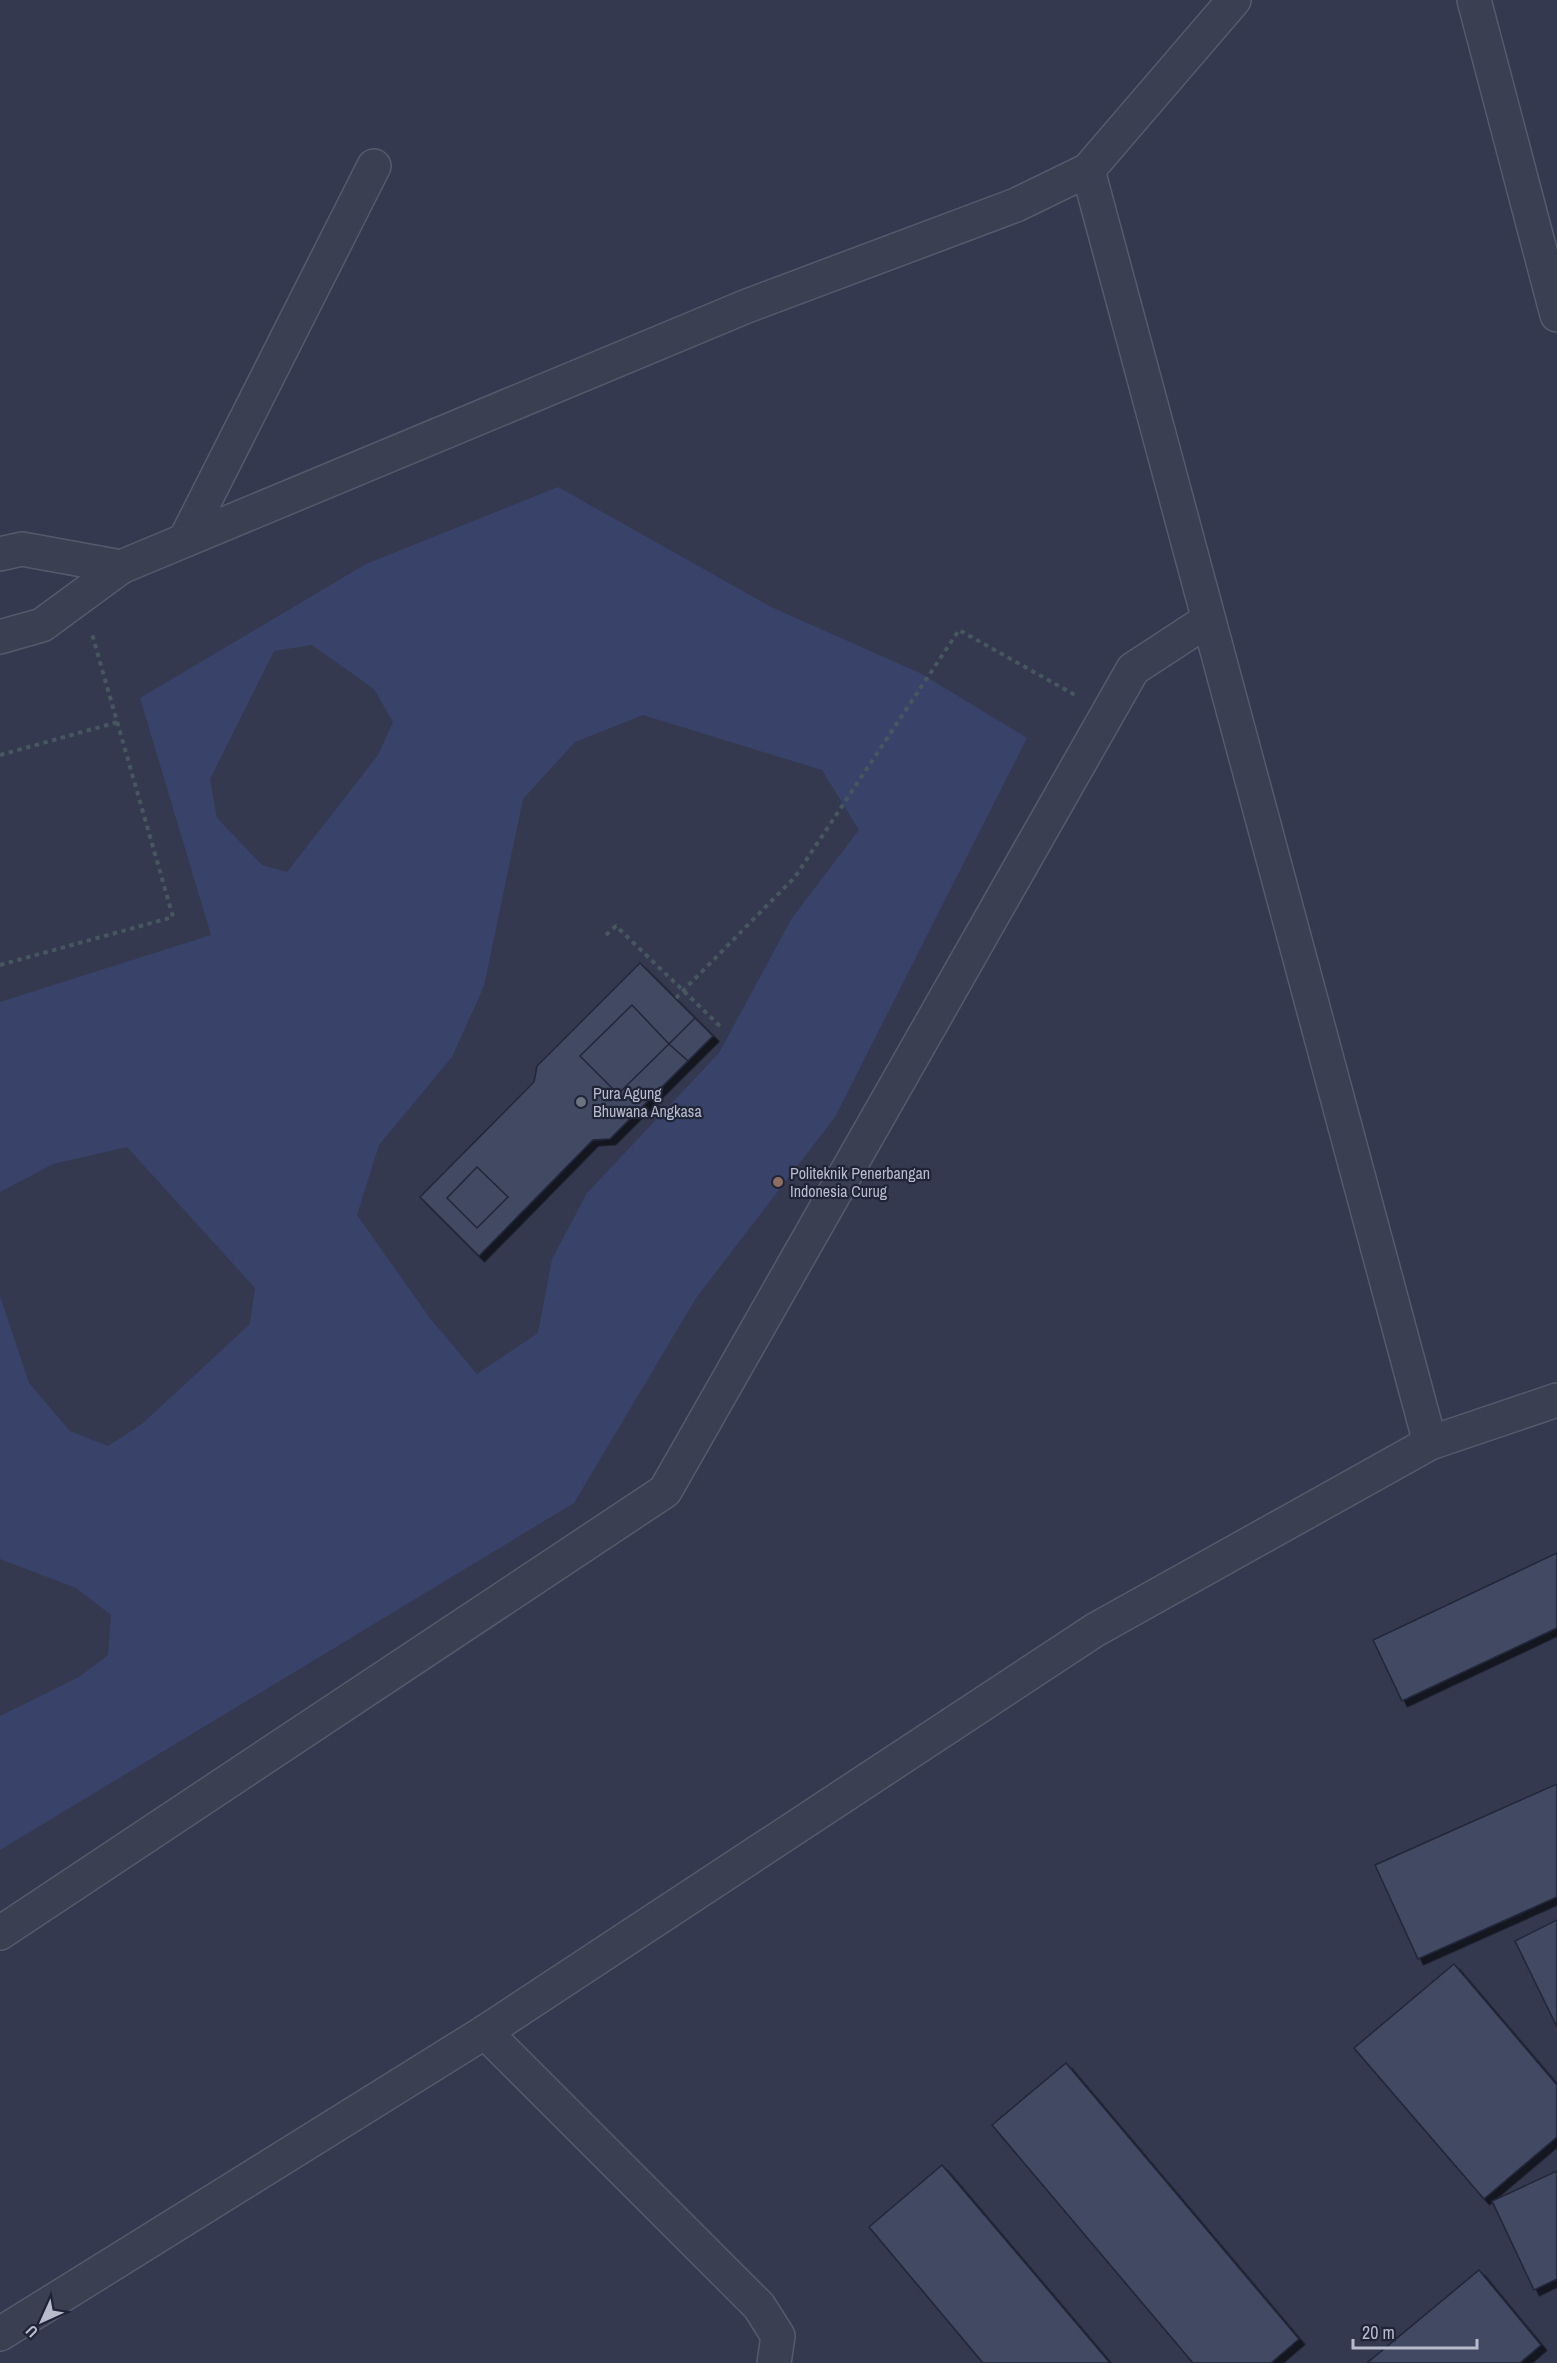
<svg xmlns="http://www.w3.org/2000/svg" width="1557" height="2363" viewBox="0 0 1557 2363" font-family="'Archivo Narrow',sans-serif">
<defs>
<filter id="shadow"><feDropShadow dx="5.5" dy="5.5" stdDeviation="0" flood-color="#0009"/></filter>
</defs>
<rect width="100%" height="100%" fill="#262c42"/>
<rect fill="#34394f" x="0" y="0" width="1557" height="2363"/>
<path fill="#394369" fill-rule="evenodd" d="M 558,487 L 771,607 L 920,673 L 1027,738 L 835,1117 L 696,1298 L 574,1503 L 0,1850 L 0,1716 L 79,1677 L 108,1655 L 111,1615 L 76,1588 L 0,1559 L 0,1296 L 29,1383 L 70,1431 L 108,1446 L 142,1424 L 250,1324 L 255,1288 L 127,1147 L 53,1164 L 0,1192 L 0,1002 L 211,935 L 140,698 L 366,564 ZM 312,645 L 374,689 L 393,722 L 378,755 L 287,872 L 262,865 L 217,818 L 210,779 L 274,651 ZM 643,715 L 822,770 L 859,830 L 792,918 L 719,1053 L 587,1193 L 552,1259 L 538,1333 L 477,1374 L 429,1317 L 357,1215 L 379,1145 L 452,1057 L 484,986 L 523,799 L 575,742 Z"/>
<g fill="#424962" stroke="#212639" stroke-width="1.5" filter="url(#shadow)">
<path d="M 640,963 L 713,1036 L 610,1139 L 593,1140 L 479,1256 L 420,1197 L 534,1082 L 537,1066 Z"/>
<path d="M 632,1005 L 669,1044 L 618,1094 L 580,1056 Z"/>
<path d="M 695,1018 L 713,1036 L 688,1061 L 669,1044 Z"/>
<path d="M 477,1167 L 508,1197 L 477,1228 L 447,1198 Z"/>
<path d="M 1557,1553 L 1557,1628 L 1402,1701 L 1373,1640 Z"/>
<path d="M 1557,1784 L 1557,1897 L 1418,1959 L 1375,1865 Z"/>
<path d="M 1557,1920 L 1557,2027 L 1515,1941 Z"/>
<path d="M 1454,1964 L 1557,2085 L 1557,2137 L 1484,2199 L 1354,2048 Z"/>
<path d="M 1066,2063 L 1299,2339 L 1271,2363 L 1193,2363 L 992,2125 Z"/>
<path d="M 942,2165 L 1110,2363 L 983,2363 L 869,2227 Z"/>
<path d="M 1557,2171 L 1557,2279 L 1534,2290 L 1492,2201 Z"/>
<path d="M 1479,2270 L 1541,2345 L 1520,2363 L 1367,2363 Z"/>
</g>
<g fill="none" stroke-linecap="round" stroke-linejoin="round">
<g stroke="#555a6c" stroke-width="36">
<g id="minor">
<path d="M 1474,0 L 1557,315"/>
<path d="M 1088,170 L 1430,1443"/>
<path d="M 185,540 L 374,166"/>
<path d="M 0,554 L 22,549 L 121,567"/>
<path d="M 0,637 L 42,625 L 121,567 L 747,306 L 1016,205 L 1088,170 L 1234,0"/>
<path d="M 0,1933 L 665,1491 L 1133,669 L 1208,620"/>
<path d="M 485,2032 L 759,2306 L 778,2336 L 774,2363"/>
<path d="M 0,2334 L 485,2032 L 1095,1630 L 1430,1443 L 1557,1400"/>
</g>
</g>
<g stroke="#465760" stroke-width="4" stroke-dasharray="4.5 4.5" stroke-linecap="butt">
<path d="M 0,755 L 118,722"/>
<path d="M 606,935 L 616,926 L 721,1027"/>
<path d="M 0,965 L 173,917 L 92,634"/>
<path d="M 676,998 L 795,877 L 959,630 L 1075,695"/>
</g>
<use href="#minor" stroke="#3a3f52" stroke-width="33"/>
</g>
<circle fill="#6b7280" stroke="#1f2437" stroke-width="2" cx="581" cy="1102" r="6"/>
<circle fill="#8d6e63" stroke="#1f2437" stroke-width="2" cx="778" cy="1182" r="6"/>
<g text-anchor="middle" stroke-width="4.5" stroke-linejoin="round" paint-order="stroke">
<g font-size="16" fill="#b7bbcc" stroke="#1f2437" text-anchor="start">
<text x="593" y="1099">Pura Agung<tspan x="593" dy="18">Bhuwana Angkasa</tspan></text>
<text x="790" y="1179">Politeknik Penerbangan<tspan x="790" dy="18">Indonesia Curug</tspan></text>
</g>
</g>
<g transform="translate(42 2321) rotate(225)" stroke="#1f2437" stroke-width="4.5" paint-order="stroke">
<path d="M0-4.5L10 22L0 15L-10 22Z" fill="#b7bbcc"/>
<text y="-9" font-size="16" font-weight="bold" text-anchor="middle" fill="#b7bbcc">U</text>
</g>
<path d="M1353 2339v9h124v-9" fill="none" stroke="#b7bbcc" stroke-width="3"/>
<text x="1362" y="2339" font-size="18" fill="#b7bbcc" stroke="#1f2437" stroke-width="4.5" paint-order="stroke">20 m</text>
</svg>
